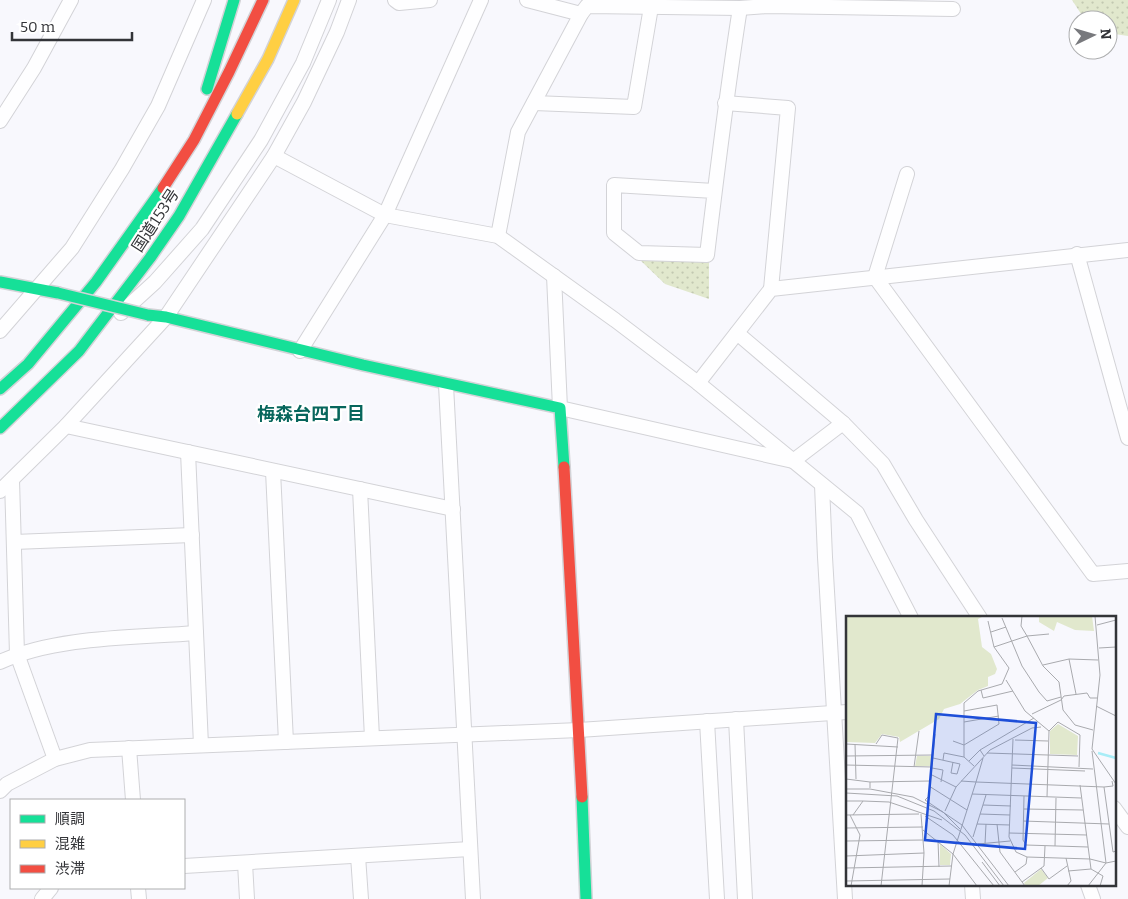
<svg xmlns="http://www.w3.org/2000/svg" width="1128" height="899" viewBox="0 0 1128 899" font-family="Bitter,'Noto Sans JP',serif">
<defs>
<pattern id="park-dots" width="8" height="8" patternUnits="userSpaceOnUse" patternTransform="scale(1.25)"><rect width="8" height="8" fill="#e1e8cd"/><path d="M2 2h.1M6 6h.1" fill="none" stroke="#c2c8b1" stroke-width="1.8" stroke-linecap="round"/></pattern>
</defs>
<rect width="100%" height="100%" fill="#f8f8fd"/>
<g fill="url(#park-dots)">
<path d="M 1072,0 L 1128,0 L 1128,36 L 1108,33 L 1108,20 L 1085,20 Z"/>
<path d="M 640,260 L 709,260 L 709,299 L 665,284 Z"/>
</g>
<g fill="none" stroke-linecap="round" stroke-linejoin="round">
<g stroke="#d3d3d7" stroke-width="16">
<g id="street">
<path d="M 395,0 L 399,3 L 430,0"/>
<path d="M 527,0 L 581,14"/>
<path d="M 534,103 L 634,107 L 651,7"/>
<path d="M 725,103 L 788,108 L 771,289"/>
<path d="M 0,121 L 34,68 L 71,0"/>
<path d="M 274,156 L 385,215 L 498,236 L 615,320 L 698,383 L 857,513 L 911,618"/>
<path d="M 907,174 L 875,277 L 1093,574 L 1128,571"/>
<path d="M 714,191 L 614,185 L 614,233 L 639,253 L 707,255 C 717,172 727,90 740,8"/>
<path d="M 498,236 L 518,132 L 581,14 L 587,6 L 740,8 L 767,6 L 953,9"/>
<path d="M 1077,254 L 1128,438"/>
<path d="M 554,276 L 560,408 L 793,461 L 843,423 L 737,333"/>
<path d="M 121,313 L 155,282 L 202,229 L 261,140 L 303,63 L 329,0"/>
<path d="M 0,331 L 72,248 L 122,169 L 158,106 L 204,0"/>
<path d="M 300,351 L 385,215 L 481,0"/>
<path d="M 698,383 L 771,289 L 1128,250"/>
<path d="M 446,385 L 473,899"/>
<path d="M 843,423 L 883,464 L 916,520 L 980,618"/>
<path d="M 66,426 L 453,509"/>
<path d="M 188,452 L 201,745"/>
<path d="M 273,471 L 286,742"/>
<path d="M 12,480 L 17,654 L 55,759"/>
<path d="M 822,485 L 825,557 L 845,899"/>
<path d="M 360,489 L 372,738"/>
<path d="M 0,491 L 66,426 L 166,317 L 274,156 L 304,102 L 337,32 L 349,0"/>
<path d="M 14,542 L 192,535"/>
<path d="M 0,662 C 57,636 134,638 196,633"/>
<path d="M 736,719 L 745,899"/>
<path d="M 707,721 L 717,899"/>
<path d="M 129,748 L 133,800"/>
<path d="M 0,791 L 7,784 L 55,759 L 90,750 L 579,730 L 847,712"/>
<path d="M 1114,808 L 1128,827"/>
<path d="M 358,856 L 361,899"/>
<path d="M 245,863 L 247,899"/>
<path d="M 184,866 L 470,849"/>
<path d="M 972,885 L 973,899"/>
<path d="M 1088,885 L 1093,899"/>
<path d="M 138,888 L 139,899"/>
<path d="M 42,899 L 51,888"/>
</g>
</g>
<g stroke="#d3d3d7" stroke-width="14">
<g id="fast">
<path d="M 207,89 L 234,0"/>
<path d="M 0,282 L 58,293"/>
<path d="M 148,315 L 166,317 L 363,365 L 560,408 L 564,467"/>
<path d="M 0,389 L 28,364 L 96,282 L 163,188"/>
<path d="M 0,428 L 79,351 L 150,258 L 179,216 L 237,114"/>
<path d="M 582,797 L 586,899"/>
</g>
</g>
<g stroke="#d3d3d7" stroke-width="14">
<path id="slow" d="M 237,114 L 268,59 L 294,0"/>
</g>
<g stroke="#d3d3d7" stroke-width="14">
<g id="jam">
<path d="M 163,188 L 194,140 L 229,72 L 263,0"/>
<path d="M 564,467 L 582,797"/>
</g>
</g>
<use href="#street" stroke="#fefeff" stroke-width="14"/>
<use href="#fast" stroke="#16e098" stroke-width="11"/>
<use href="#slow" stroke="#ffcf43" stroke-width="11"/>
<use href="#jam" stroke="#f24e42" stroke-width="11"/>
<g stroke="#d3d3d7" stroke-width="14" stroke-linecap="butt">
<path id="fast-bridge" d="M 58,293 L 148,315"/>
</g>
<use href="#fast-bridge" stroke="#16e098" stroke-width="11"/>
</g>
<g text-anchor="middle" stroke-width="4.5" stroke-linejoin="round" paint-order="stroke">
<g font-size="16" fill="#333438" stroke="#fff">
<text transform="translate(155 220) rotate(-57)" y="6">国道153号</text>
</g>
<g font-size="18" font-weight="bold" fill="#07665c" stroke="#fff">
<text x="311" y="420">梅森台四丁目</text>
</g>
</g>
<g transform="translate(846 616)">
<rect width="270" height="270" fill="#f8f8fd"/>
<path d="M 0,0 L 138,0 L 132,3 L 136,31 L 145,38 L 151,53 L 149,58 L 142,61 L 142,70 L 132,74 L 114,88 L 98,93 L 93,103 L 54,126 L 53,121 L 36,118 L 29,127 L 0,126 ZM 193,0 L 246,0 L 248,15 L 229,14 L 211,6 L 208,15 L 193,6 ZM 212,108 L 232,120 L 231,139 L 204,138 L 204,115 ZM 71,140 L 86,140 L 85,150 L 69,150 ZM 94,228 L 105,238 L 104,249 L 94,249 ZM 195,253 L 202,262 L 192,270 L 180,270 L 178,267 Z" fill="#e1e8cd"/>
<path fill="none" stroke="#a8edf7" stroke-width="2.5" d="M 252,137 L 270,142"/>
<path fill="none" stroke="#a9aaae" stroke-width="1" d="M 249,0 L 254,59 L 246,133 L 270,168M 156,2 L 176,50 L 193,76 L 201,85 L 215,81M 251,9 L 270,4M 145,16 L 160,11M 203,18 L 181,20 L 197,50 L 213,66 L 217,94 L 229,109 L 247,114M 148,31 L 181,20 L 175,10 L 176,0M 253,32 L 270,31M 223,43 L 230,78M 197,49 L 223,43 L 252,44M 160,64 L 179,95 L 203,115M 135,74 L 137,82 L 167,75M 250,90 L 270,100M 186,98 L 215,84 L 218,80 L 241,77 L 244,82 L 251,82M 118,106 L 153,100M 167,123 L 163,221 L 170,236 L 181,241 L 244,243 L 260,247 L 246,135M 169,124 L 202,125M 107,125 L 118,129 L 153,108 L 151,89 L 118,95M 0,128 L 52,131M 9,128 L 10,163M 30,128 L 36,119 L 52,122 L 35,270M 134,134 L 188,102M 141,137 L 232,140M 0,140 L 87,139M 87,142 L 114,148 L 111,158 L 105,157 L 107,146M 97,144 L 98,137 L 118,141M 123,145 L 134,134 L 138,140M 0,149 L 86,151M 166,149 L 247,153M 128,150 L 118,141 L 118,87 L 132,75 L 156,68 L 163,52 L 148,31 L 142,5M 68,151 L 73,115M 86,152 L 97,154 L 95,166M 166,152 L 239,155M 86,159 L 110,171M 0,163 L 24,166M 115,165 L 130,166 L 137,142M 83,170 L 121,194M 258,171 L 267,236 L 270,235M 24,172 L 24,166 L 84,165M 0,173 L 24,173 L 67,181 L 97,196 L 114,213M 0,177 L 51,180 L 88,195 L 119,219 L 158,270M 126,178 L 235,182M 178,180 L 177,224 L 180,229 L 242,231M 201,181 L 203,115 L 212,106 L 234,119 L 233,151M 79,184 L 116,209 L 163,270M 79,184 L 83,180 L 89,118M 0,185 L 17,185M 43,186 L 96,204M 137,189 L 165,190M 178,193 L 237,194M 99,195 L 110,171 L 144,134 L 186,112 L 195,111M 75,198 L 78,237 L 76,270M 134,198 L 164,199M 0,199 L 73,198M 4,199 L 14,219 L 5,270M 7,199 L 17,185 L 43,186M 79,200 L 107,219 L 148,270M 177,205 L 263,208M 131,208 L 164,209M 151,208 L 154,236 L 179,270M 0,212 L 77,211M 77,214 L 107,238 L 131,270M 163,217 L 241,219M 127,221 L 140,179M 0,225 L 77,224M 92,225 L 93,251M 132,228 L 164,225M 139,228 L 140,208M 209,230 L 210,182M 0,240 L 78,237M 220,242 L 225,265 L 221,270M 136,246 L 154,270M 0,252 L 105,250M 195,252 L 203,263 L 221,250M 245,253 L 257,260 L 254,270M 222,255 L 245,253 L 234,169M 169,256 L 180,248 L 181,241M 0,265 L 104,263M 176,266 L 198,250 L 199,230M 103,270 L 107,238 L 130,166 L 258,171 L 267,170 L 266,165M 242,270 L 260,247 L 270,245"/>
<path fill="#1d4ed8" fill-opacity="0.15" stroke="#1d4ed8" stroke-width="2.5" d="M 90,98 L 190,107 L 179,233 L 79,224 Z"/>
<rect width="270" height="270" fill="none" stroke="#333438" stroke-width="2.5"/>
</g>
<rect x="10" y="799" width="175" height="90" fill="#ffffff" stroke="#adaeaf"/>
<rect x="20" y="815" width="25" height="8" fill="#16e098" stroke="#adaeaf"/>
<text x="55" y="824" font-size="15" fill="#333438">順調</text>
<rect x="20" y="840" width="25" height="8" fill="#ffcf43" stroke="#adaeaf"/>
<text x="55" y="849" font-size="15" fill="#333438">混雑</text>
<rect x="20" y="865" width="25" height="8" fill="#f24e42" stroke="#adaeaf"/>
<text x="55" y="874" font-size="15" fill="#333438">渋滞</text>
<g transform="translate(1093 35) rotate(85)"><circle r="24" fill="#ffffff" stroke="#adaeaf"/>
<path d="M0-4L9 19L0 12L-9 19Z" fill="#78797d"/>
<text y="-8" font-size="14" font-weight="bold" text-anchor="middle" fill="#333438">N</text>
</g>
<path d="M12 32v8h120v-8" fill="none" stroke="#333438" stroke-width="2.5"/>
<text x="20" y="32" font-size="15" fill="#333438" stroke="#ffffff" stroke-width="4" paint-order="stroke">50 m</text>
</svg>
